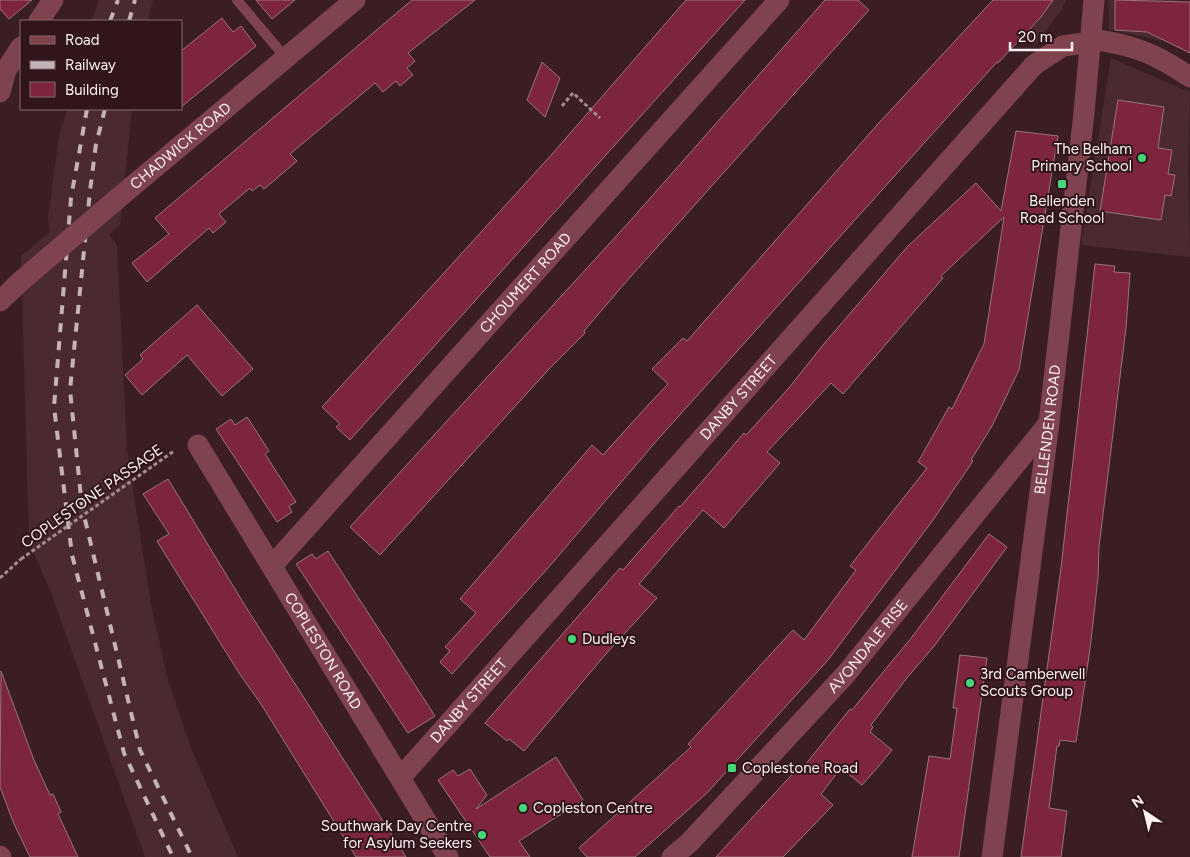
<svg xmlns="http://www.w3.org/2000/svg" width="1190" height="857" viewBox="0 0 1190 857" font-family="Figtree,sans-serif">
<rect width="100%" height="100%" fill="#3b1e24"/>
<g fill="#4b2930">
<path d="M 99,0 L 153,0 L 148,21 L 92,21 Z"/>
<path d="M 995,0 L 1066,0 L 1062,9 L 1035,45 L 991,6 Z"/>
<path d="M 1108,0 L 1177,0 L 1162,41 L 1109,29 Z"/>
<path d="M 1111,58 L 1190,92 L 1188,168 L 1190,257 L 1081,245 Z"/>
<path d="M 67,109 L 132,109 L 120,225 L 109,234 L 117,245 L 127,451 L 152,610 L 168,680 L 191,748 L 238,857 L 145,857 L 53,598 L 29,541 L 21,256 L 50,232 L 48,217 L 59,137 Z"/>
</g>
<g fill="#7d253c" stroke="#987479">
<path d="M 0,0 L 32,0 L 9,19 L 0,9 Z"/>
<path d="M 256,0 L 295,0 L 272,19 Z"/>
<path d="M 412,0 L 475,0 L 408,53 L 415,61 L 407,68 L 413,75 L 400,86 L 396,81 L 383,92 L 375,83 L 290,154 L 297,161 L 264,189 L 260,185 L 252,191 L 250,188 L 219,214 L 226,222 L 213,233 L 209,228 L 147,282 L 132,263 L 169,234 L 155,218 Z"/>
<path d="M 686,0 L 745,0 L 350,440 L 336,427 L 340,424 L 322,407 L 553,153 Z"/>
<path d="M 825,0 L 858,0 L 869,10 L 625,283 L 584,331 L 585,333 L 549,369 L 380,555 L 350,527 L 630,221 Z"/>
<path d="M 993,0 L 1053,0 L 1041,17 L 998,63 L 997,62 L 659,438 L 548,568 L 452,674 L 440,662 L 450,651 L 445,647 L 476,613 L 460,599 L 592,445 L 603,455 L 649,404 L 668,384 L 652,369 L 683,338 L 687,341 L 877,125 Z"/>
<path d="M 1115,0 L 1190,2 L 1190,53 L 1147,32 L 1115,30 Z"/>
<path d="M 222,18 L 233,32 L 241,26 L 256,46 L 181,107 L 181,51 Z"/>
<path d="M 542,62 L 560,78 L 545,117 L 527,100 Z"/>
<path d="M 1118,100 L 1164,107 L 1158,148 L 1172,150 L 1168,174 L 1175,175 L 1171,196 L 1165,195 L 1161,220 L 1100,211 Z"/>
<path d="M 1016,131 L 1058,136 L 1019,370 L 992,426 L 971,460 L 973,461 L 933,520 L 828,660 L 707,793 L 635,857 L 587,857 L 579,848 L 691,747 L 688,744 L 793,630 L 804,640 L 856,570 L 850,566 L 927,468 L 918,462 L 949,407 L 952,409 L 984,344 L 1004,217 L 941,276 L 943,278 L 843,394 L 831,383 L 767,452 L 780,463 L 724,528 L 703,510 L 639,584 L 657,598 L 605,655 L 524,751 L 509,739 L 507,741 L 485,723 L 620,568 L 623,570 L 679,506 L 680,507 L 744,433 L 746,435 L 788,389 L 823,345 L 908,246 L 976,183 L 1001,211 Z"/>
<path d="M 1095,264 L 1115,266 L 1114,272 L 1130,273 L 1126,328 L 1099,547 L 1098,578 L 1090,649 L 1076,742 L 1060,740 L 1059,746 L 1057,746 L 1049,808 L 1067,811 L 1061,857 L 1021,857 L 1061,568 Z"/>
<path d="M 197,305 L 253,369 L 222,396 L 187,355 L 142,395 L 125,375 L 143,359 L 140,355 Z"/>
<path d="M 247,417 L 269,451 L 265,454 L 296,502 L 289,506 L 292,512 L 277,522 L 216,429 L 231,419 L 235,425 Z"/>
<path d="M 168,479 L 249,612 L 406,857 L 356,857 L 261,704 L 239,673 L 157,541 L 169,534 L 143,494 Z"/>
<path d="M 989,534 L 1007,547 L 935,645 L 906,679 L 871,725 L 873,727 L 870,732 L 892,750 L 878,767 L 862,785 L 841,768 L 821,794 L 833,805 L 783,857 L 716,857 L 798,768 L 801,770 L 850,709 L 852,710 L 912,637 Z"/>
<path d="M 328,551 L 435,716 L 408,733 L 296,564 L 312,554 L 316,559 Z"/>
<path d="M 960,655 L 987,658 L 959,857 L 912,857 L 929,756 L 950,759 L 957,708 L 953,708 Z"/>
<path d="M 1,671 L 34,760 L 50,795 L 53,794 L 61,812 L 58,814 L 78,857 L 30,857 L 14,824 L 0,787 Z"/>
<path d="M 556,757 L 583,800 L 519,841 L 530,857 L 490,857 L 438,780 L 453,770 L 458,776 L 470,769 L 487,795 L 476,809 Z"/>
</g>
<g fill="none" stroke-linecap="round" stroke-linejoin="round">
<g stroke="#a18d90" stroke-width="3" stroke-dasharray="4 2.5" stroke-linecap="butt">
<path d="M 562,106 L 573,93 L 600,118"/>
<path d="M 0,578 L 21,559"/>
</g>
<path stroke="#7e434e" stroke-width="10" d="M 237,0 L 285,57"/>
<g stroke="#7e434e" stroke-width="21">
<path d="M 39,21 L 53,0"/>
<path d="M 1091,39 C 1134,45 1154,53 1190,77"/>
<path d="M 0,92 L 6,70 L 21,47"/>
<path id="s1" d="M 123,194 L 355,0"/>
<path d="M 0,301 L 21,281"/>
<path id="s2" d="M 198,445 L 448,857"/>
<path id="s3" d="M 272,566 L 779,0"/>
<path id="s4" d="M 401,777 L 1034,65 L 1063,46 L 1091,42"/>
<path d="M 0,856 L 1,857"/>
<path id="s5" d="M 672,857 L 689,843 L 846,674 L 1048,424"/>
<path id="s6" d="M 992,857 L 1049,423 L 1084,113 L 1094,0"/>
</g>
<g stroke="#c4b3b6" stroke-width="4" stroke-dasharray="9 9" stroke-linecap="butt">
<path d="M 110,21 L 118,0"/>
<path d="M 129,21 L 135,0"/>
<path d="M 87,109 L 71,198 L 54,407 L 72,555 L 124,753 L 173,857"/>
<path d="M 105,109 L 96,144 L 90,191 L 70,390 L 82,507 L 140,750 L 192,857"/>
</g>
<path stroke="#a18d90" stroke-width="3" stroke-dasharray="4 2.5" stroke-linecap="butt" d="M 21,559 L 174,451"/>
<path stroke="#7e434e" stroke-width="21" d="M 21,281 L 123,194"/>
</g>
<g fill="#46d77a" stroke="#30151a" stroke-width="2">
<circle cx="1142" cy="158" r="5"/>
<rect x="1057" y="179" width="10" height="10" rx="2.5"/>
<circle cx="572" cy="639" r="5"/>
<circle cx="970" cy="683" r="5"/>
<rect x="727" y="763" width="10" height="10" rx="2.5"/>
<circle cx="523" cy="808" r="5"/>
<circle cx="482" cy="835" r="5"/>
</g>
<g text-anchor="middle" stroke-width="4" stroke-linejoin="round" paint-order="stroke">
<g font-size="15" fill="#fcf0f2" stroke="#30151a">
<text dy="5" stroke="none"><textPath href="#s1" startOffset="75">CHADWICK ROAD</textPath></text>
<text dy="5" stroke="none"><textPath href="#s3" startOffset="380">CHOUMERT ROAD</textPath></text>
<text dy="5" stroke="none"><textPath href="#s4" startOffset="508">DANBY STREET</textPath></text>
<text dy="5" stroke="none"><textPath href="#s6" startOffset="431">BELLENDEN ROAD</textPath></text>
<text transform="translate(92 496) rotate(-35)" y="5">COPLESTONE PASSAGE</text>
<text dy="5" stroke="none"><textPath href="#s5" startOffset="288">AVONDALE RISE</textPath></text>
<text dy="5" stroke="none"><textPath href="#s2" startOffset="241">COPLESTON ROAD</textPath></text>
<text dy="5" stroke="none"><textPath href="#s4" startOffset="102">DANBY STREET</textPath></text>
</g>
<g font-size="15" fill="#fcf0f2" stroke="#30151a" text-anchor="start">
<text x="1132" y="154" text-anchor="end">The Belham<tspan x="1132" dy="17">Primary School</tspan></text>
<text x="1062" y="206" text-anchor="middle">Bellenden<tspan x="1062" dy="17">Road School</tspan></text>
<text x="582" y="644">Dudleys</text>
<text x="980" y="679">3rd Camberwell<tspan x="980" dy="17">Scouts Group</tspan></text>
<text x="742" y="773">Coplestone Road</text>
<text x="533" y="813">Copleston Centre</text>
<text x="472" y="831" text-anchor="end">Southwark Day Centre<tspan x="472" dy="17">for Asylum Seekers</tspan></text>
</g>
</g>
<rect x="20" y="20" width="162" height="90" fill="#30151a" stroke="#826d70"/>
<rect x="30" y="36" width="25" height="8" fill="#7e434e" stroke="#826d70"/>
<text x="65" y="45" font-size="15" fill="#fcf0f2">Road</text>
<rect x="30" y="61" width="25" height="8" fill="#c4b3b6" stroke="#826d70"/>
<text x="65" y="70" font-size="15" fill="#fcf0f2">Railway</text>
<rect x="30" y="82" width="25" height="15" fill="#7d253c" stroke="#826d70"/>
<text x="65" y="95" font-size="15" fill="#fcf0f2">Building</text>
<g transform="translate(1145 812) rotate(325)" stroke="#30151a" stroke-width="4" paint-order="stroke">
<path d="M0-4L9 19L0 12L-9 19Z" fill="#fcf0f2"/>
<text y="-8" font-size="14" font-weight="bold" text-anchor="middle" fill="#fcf0f2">N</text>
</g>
<path d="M1010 42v8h62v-8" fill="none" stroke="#fcf0f2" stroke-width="2.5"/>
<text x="1018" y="42" font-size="15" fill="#fcf0f2" stroke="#30151a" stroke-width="4" paint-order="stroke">20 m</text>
</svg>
